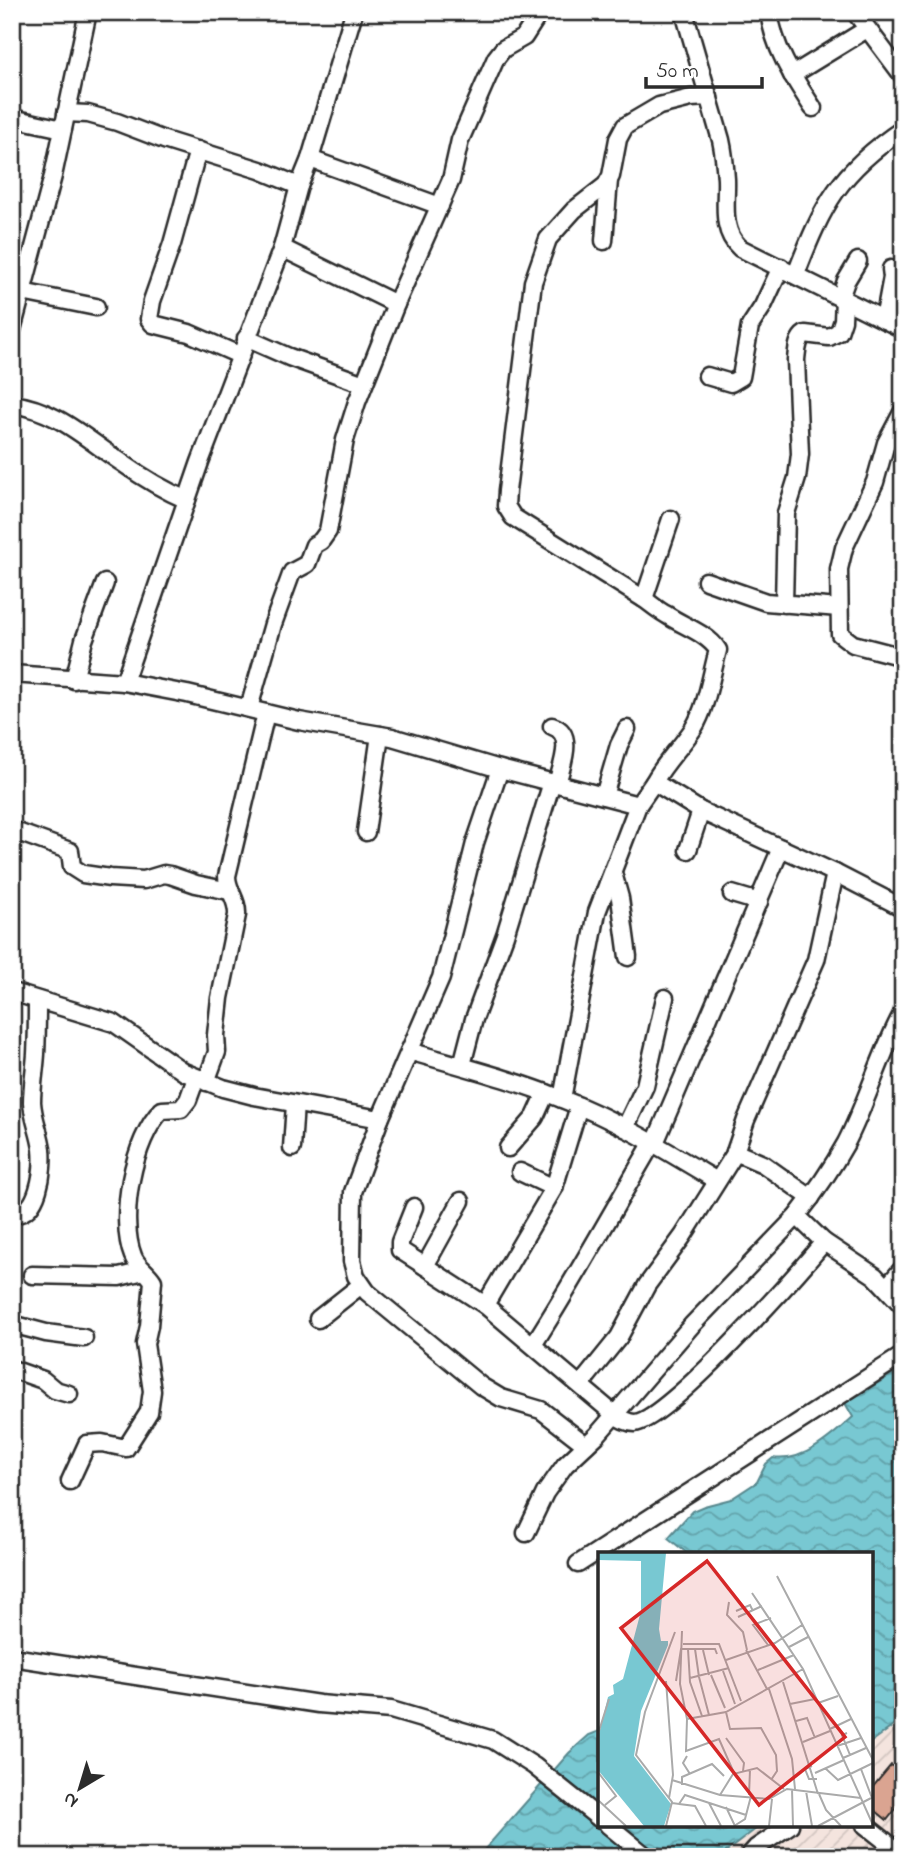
<svg xmlns="http://www.w3.org/2000/svg" width="915" height="1869" viewBox="0 0 915 1869" font-family="'Indie Flower',sans-serif">
<defs>
<pattern id="industrial-furrows" width="10" height="10" patternUnits="userSpaceOnUse" patternTransform="scale(1.75)"><rect width="10" height="10" fill="#f4e4de"/><path d="M-1 1l2-2M0 10L10 0M9 11l2-2" fill="none" stroke="#d1c4bf"/></pattern>
<pattern id="water-waves" width="16" height="10" patternUnits="userSpaceOnUse" patternTransform="scale(1.75)"><rect width="16" height="10" fill="#78c8d2"/><path d="M0 5q4-4 8 0t8 0" fill="none" stroke="#63a3ab"/></pattern>
</defs>
<rect width="100%" height="100%" fill="#fff"/>
<filter id="ink" filterUnits="userSpaceOnUse"><feTurbulence type="fractalNoise" baseFrequency=".0143" numOctaves="2"/><feDisplacementMap in="SourceGraphic" scale="14" xChannelSelector="R" yChannelSelector="G"/><feConvolveMatrix kernelMatrix="1 2 1 2 8 2 1 2 1" color-interpolation-filters="sRGB"/></filter>
<g filter="url(#ink)">
<path fill="url(#industrial-furrows)" d="M 903,1719 L 903,1857 L 719,1857 L 761,1825 L 871,1825 L 871,1742 Z"/>
<g fill="url(#water-waves)" stroke="#59898f" stroke-width="2">
<path d="M 903,1368 L 903,1719 L 871,1742 L 871,1554 L 688,1554 L 668,1538 L 692,1511 L 704,1506 L 731,1499 L 757,1482 L 766,1464 L 773,1458 C 803,1463 832,1436 853,1417 L 845,1403 Z"/>
<path d="M 600,1731 L 600,1825 L 761,1825 L 719,1857 L 478,1857 L 569,1753 L 589,1735 Z"/>
</g>
<path fill="#daa491" stroke="#2b2b2b" stroke-width="2" d="M 891,1765 L 903,1774 L 903,1800 L 887,1820 L 871,1807 L 871,1789 Z"/>
<g fill="none" stroke-linecap="round" stroke-linejoin="round">
<g stroke="#2b2b2b" stroke-width="21">
<g id="minor">
<path d="M 684,12 L 721,140 C 724,153 725,165 726,179 C 727,202 720,230 740,248 L 903,329"/>
<path d="M 769,12 C 774,49 793,77 813,108"/>
<path d="M 855,12 L 903,76"/>
<path d="M 792,75 L 867,29"/>
<path d="M 66,113 L 88,114 L 117,122 L 164,140 L 260,170 L 299,186"/>
<path d="M 12,118 L 63,129"/>
<path d="M 198,150 L 172,244 L 152,301 L 149,319 L 153,324 L 189,333 L 239,355"/>
<path d="M 310,159 L 440,206"/>
<path d="M 604,241 L 609,180"/>
<path d="M 282,248 L 396,304"/>
<path d="M 796,274 C 823,204 839,172 903,129"/>
<path d="M 22,292 L 96,307"/>
<path d="M 840,298 L 846,281 L 858,261"/>
<path d="M 884,320 L 892,277 L 891,269"/>
<path d="M 12,330 L 53,176 L 88,12"/>
<path d="M 246,338 L 289,357 L 364,384"/>
<path d="M 707,376 L 731,383 L 741,377 L 750,326 L 763,306 L 781,267"/>
<path d="M 12,404 C 57,410 85,438 121,462 C 142,477 163,490 187,500"/>
<path d="M 903,411 L 886,443 L 875,482 L 844,548 L 839,569 L 840,634 L 853,644 L 903,657"/>
<path d="M 706,581 L 766,602 L 839,608"/>
<path d="M 644,599 L 671,519"/>
<path d="M 784,604 L 786,513 L 797,478 L 800,454 L 796,360 C 797,351 797,339 805,334 L 829,337 L 839,332 L 843,320 L 844,300"/>
<path d="M 12,674 L 124,682 L 187,694 L 299,721 L 392,737 L 500,769 L 638,805 L 654,782 L 701,811 L 835,873 L 903,908"/>
<path d="M 74,680 L 84,640 L 105,583"/>
<path d="M 124,682 L 200,462 L 282,248 L 299,186 L 310,159 L 354,12"/>
<path d="M 249,708 L 273,624 L 292,572 L 307,564 L 314,545 L 321,541 L 328,531 L 345,440 L 357,402 L 396,304 L 451,180 L 460,140 L 496,58 L 503,49 L 524,37 L 540,12"/>
<path d="M 552,726 C 576,733 561,767 557,784"/>
<path d="M 500,769 L 475,843 L 441,978 L 380,1119 L 353,1192 L 352,1261 L 356,1276 L 367,1292 L 481,1386 L 501,1398 L 541,1410 L 586,1445"/>
<path d="M 654,782 C 665,762 681,747 693,729 C 707,707 711,675 718,650 C 707,633 683,626 667,615 C 659,611 651,604 644,599 L 513,517 L 506,506 L 507,491 L 533,282 L 548,239 L 574,210 L 606,185 L 611,176 L 618,139 L 625,126 L 659,106 L 691,98 L 709,97"/>
<path d="M 604,796 L 619,745 L 627,729"/>
<path d="M 12,830 L 70,851 L 72,867 L 83,874 L 110,878 L 144,880 L 164,874 L 170,875 L 196,884 L 229,891"/>
<path d="M 366,832 L 380,735"/>
<path d="M 688,850 L 701,811"/>
<path d="M 613,873 L 620,898 L 628,957"/>
<path d="M 732,894 L 759,902"/>
<path d="M 12,992 L 114,1023 L 184,1072 L 223,1088 L 254,1096 L 380,1119"/>
<path d="M 409,1051 C 460,1066 512,1079 562,1099 C 617,1120 667,1151 717,1181"/>
<path d="M 462,1065 L 474,1019 L 505,935 L 552,782"/>
<path d="M 206,1082 L 217,1052 L 216,1035 L 220,998 L 237,915 C 238,899 227,891 227,876 L 266,713"/>
<path d="M 562,1099 L 597,912 L 638,805"/>
<path d="M 625,1128 L 645,1086 L 665,998"/>
<path d="M 655,1143 L 781,848"/>
<path d="M 292,1148 L 295,1104"/>
<path d="M 508,1148 L 535,1117 L 546,1093"/>
<path d="M 735,1152 L 763,1164 L 811,1198"/>
<path d="M 520,1172 L 554,1188"/>
<path d="M 414,1207 L 400,1242 L 400,1250 L 485,1305 L 615,1415 C 621,1419 627,1423 635,1423 C 668,1420 798,1273 824,1242"/>
<path d="M 12,1214 C 39,1217 44,1169 42,1149 C 40,1133 33,1119 32,1102 C 32,1086 35,1070 36,1054 C 37,1036 37,1018 37,1000"/>
<path d="M 797,1216 L 824,1242 L 875,1276 L 903,1306"/>
<path d="M 425,1266 L 461,1201"/>
<path d="M 32,1275 L 119,1277 L 144,1271"/>
<path d="M 887,1287 L 903,1268"/>
<path d="M 485,1305 L 554,1188 L 579,1106"/>
<path d="M 318,1319 L 361,1285"/>
<path d="M 12,1324 L 46,1333 L 84,1338"/>
<path d="M 533,1345 C 576,1278 613,1210 653,1142"/>
<path d="M 12,1369 L 43,1380 L 55,1390 L 69,1394"/>
<path d="M 581,1384 L 619,1337 L 647,1285 L 683,1236 L 734,1155 L 746,1120 L 816,960 L 835,873"/>
<path d="M 70,1481 L 87,1444 L 102,1443 L 126,1448 L 149,1412 L 152,1391 L 145,1344 L 149,1326 L 153,1281 C 147,1271 137,1267 133,1256 C 118,1219 133,1138 162,1110 L 181,1109 L 188,1100 L 196,1078"/>
<path d="M 526,1533 L 545,1493 L 565,1465 L 597,1435 L 692,1325 L 797,1216 C 815,1193 832,1168 846,1143 C 868,1100 880,1054 903,1012"/>
<path d="M 578,1564 L 903,1355"/>
<path d="M 12,1657 L 319,1704 L 391,1710 L 493,1740 L 534,1766 L 600,1819"/>
<path d="M 608,1825 L 647,1857"/>
<path d="M 865,1825 L 903,1855"/>
<path d="M 748,1857 L 756,1848 L 790,1825"/>
</g>
</g>
<use href="#minor" stroke="#fff" stroke-width="16"/>
</g>
</g>
<g transform="translate(598 1552)">
<rect width="275" height="275" fill="#fff"/>
<path d="M 0,1 L 68,1 L 61,77 L 63,89 L 70,89 L 70,93 L 43,159 L 36,204 L 73,252 L 66,274 L 46,274 L 0,218 L 0,186 L 10,145 L 16,142 L 15,133 L 25,127 L 43,59 L 43,9 L 0,8 Z" fill="#78c8d2"/>
<path fill="none" stroke="#aaa" stroke-width="2" d="M 179,24 L 275,208M 154,41 L 205,117 L 275,273M 131,50 L 129,63 L 145,80 L 149,98M 138,59 L 152,53 L 155,59M 140,65 L 164,54M 84,79 L 82,132 L 89,167 L 88,199 L 121,187 L 136,221M 85,92 L 121,92 L 143,149M 170,93 L 155,73 L 173,66M 191,95 L 210,85M 90,97 L 92,130 L 104,164M 97,97 L 101,125M 105,98 L 111,123M 148,98 L 169,137M 128,108 L 177,91 L 204,73M 160,118 L 196,103M 125,119 L 137,152M 113,123 L 127,156M 101,125 L 111,163M 92,126 L 131,116M 68,129 L 75,223 L 71,246M 78,129 L 83,97 L 117,97 L 119,102M 185,130 L 220,242M 171,137 L 194,207 L 197,237M 220,151 L 240,144M 192,152 L 217,147M 128,160 L 132,177 L 163,176 L 178,203 L 179,219 L 173,228M 89,167 L 128,160 L 205,117M 198,169 L 209,166 L 217,186M 232,177 L 253,167M 249,181 L 244,183 L 252,203M 0,182 L 11,147M 128,186 L 146,211 L 145,219M 205,190 L 232,179M 239,194 L 263,186M 89,204 L 85,211 L 92,222M 245,206 L 268,196M 214,214 L 207,217 L 211,227 L 219,227M 227,216 L 240,228 L 275,211M 263,217 L 274,246M 0,220 L 18,244 L 7,253M 217,221 L 246,208M 74,228 L 122,243 L 171,247 L 189,237 L 263,246M 84,233 L 84,225 L 114,212 L 126,224M 194,237 L 195,274M 208,239 L 214,274M 221,242 L 228,258 L 243,274M 122,243 L 135,222 L 159,216 L 186,237M 151,243 L 152,218M 0,248 L 28,274M 74,251 L 81,252 L 87,243 L 148,263M 111,251 L 123,274M 81,252 L 97,254 L 108,274M 128,255 L 137,274M 68,274 L 74,250 L 38,203 L 47,160 L 77,80M 136,274 L 147,267 L 153,244M 171,274 L 174,247M 220,274 L 275,245"/>
<path fill="#d62828" fill-opacity="0.15" stroke="#d62828" stroke-width="3.5" d="M 109,9 L 247,185 L 161,253 L 23,76 Z"/>
<rect width="275" height="275" fill="none" stroke="#2b2b2b" stroke-width="3.5"/>
</g>
<rect width="915" height="1869" fill="none" stroke="#fff" stroke-width="42"/>
<rect x="21" y="21" width="873" height="1827" fill="none" stroke="#2b2b2b" stroke-width="2.5" filter="url(#ink)"/>
<g transform="translate(80 1788) rotate(218)" stroke="#ffffff" stroke-width="5" paint-order="stroke">
<path d="M0-5L12 26L0 18L-12 26Z" fill="#2b2b2b"/>
<text y="-10" font-size="19" font-weight="bold" text-anchor="middle" fill="#2b2b2b">N</text>
</g>
<path d="M646 77v10h116v-10" fill="none" stroke="#2b2b2b" stroke-width="3.5"/>
<text x="656" y="77" font-size="21" fill="#2b2b2b" stroke="#ffffff" stroke-width="5" paint-order="stroke">50 m</text>
</svg>
